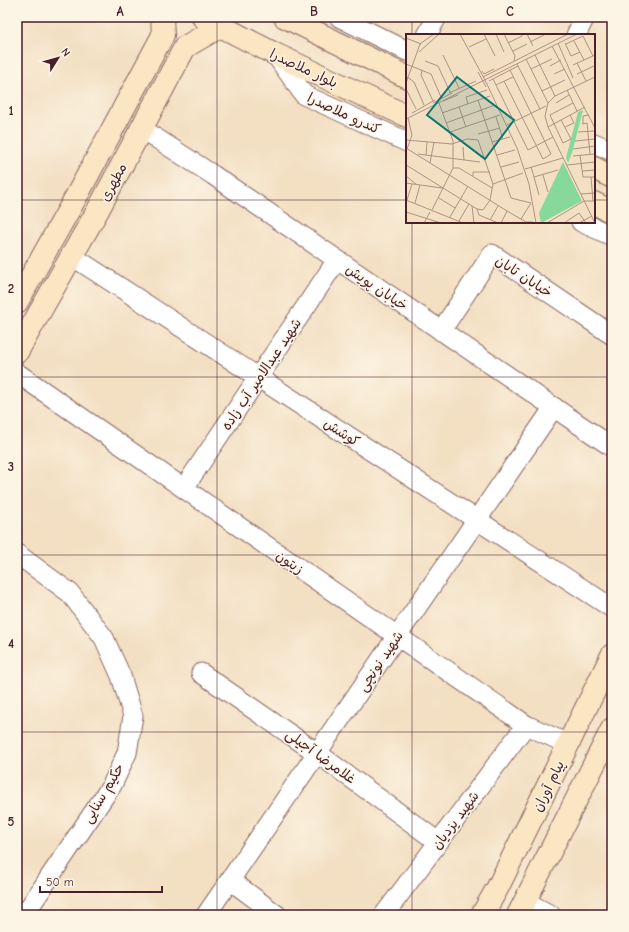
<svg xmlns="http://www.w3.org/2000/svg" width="629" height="932" viewBox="0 0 629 932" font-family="'Comic Neue','Playpen Sans Arabic',sans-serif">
<rect width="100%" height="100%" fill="#fcf5e5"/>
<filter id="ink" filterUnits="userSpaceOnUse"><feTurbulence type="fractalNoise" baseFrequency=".025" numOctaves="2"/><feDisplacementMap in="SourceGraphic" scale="8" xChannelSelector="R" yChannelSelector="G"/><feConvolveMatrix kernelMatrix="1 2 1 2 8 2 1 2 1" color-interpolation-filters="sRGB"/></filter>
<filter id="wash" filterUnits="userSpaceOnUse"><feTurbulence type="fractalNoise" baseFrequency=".012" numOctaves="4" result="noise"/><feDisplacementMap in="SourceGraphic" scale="16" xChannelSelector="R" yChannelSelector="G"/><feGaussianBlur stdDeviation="0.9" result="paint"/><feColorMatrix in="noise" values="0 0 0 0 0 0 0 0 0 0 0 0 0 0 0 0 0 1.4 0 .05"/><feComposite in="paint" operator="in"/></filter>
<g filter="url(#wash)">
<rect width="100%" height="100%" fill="#f3dfc2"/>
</g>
<g filter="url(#ink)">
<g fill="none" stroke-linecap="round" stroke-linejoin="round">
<g stroke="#856260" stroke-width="21">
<g id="street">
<path d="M 339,17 L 407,51"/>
<path d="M 427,35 L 437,17"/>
<path d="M 576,35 L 585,17"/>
<path d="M 275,54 L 304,95 L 407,142"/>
<path d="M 142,129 L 213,175 L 612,447"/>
<path d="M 594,143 L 612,151"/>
<path d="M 581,222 L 612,236"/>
<path d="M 72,256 L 612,608"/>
<path d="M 441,331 L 492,254 L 612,335"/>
<path d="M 17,373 L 526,725 L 568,744"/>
<path d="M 184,488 L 337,260"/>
<path d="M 17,554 L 70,593 L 104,638 L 121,676 L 133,716 L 127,753 L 112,785 L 24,915"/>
<path d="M 201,673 L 317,753 L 438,842"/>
<path d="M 230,880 L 277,915"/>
<path d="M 526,902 L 551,915"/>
<path d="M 206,915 L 554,407"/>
<path d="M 384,915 L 526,725"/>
</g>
</g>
<g stroke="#856260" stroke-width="24">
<g id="secondary">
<path d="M 203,17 L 275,54 L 407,116"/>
<path d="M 285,17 L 407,77"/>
<path d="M 594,168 L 612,177"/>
<path d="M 594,203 L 612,212"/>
<path d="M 17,302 L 76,197 L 163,35 L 162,17"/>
<path d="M 17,352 L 98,210 L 185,47 L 221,26"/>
<path d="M 482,915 L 498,887 L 612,655"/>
<path d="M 518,915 L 612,729"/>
</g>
</g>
<use href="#street" stroke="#fff" stroke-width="19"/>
<use href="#secondary" stroke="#fbe6c4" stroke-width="22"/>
</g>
</g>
<path fill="none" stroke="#4a1f2b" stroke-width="1" stroke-opacity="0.55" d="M 217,17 L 217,915M 412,17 L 412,35M 17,200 L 407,200M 594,200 L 612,200M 412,222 L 412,915M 17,377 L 612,377M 17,555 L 612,555M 17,732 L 612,732"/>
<g text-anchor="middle" stroke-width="3" stroke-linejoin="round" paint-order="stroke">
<g font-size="14" fill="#4a1f2b" stroke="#fcf5e5">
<text transform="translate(304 68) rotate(25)" y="5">بلوار ملاصدرا</text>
<text transform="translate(344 113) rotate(25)" y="5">کندرو ملاصدرا</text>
<text transform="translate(113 182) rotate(-62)" y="5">مطهری</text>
<text transform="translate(524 276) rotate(33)" y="5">خیابان تابان</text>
<text transform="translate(377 287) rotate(34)" y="5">خیابان پویش</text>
<text transform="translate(261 374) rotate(-56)" y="5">شهید عبدالامیر آب زاده</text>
<text transform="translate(342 432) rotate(33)" y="5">کوشش</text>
<text transform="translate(290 562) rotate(35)" y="5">زیتون</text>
<text transform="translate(380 661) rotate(-56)" y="5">شهید نونچی</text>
<text transform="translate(321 756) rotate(36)" y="5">غلامرضا آجیلی</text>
<text transform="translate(548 786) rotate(-64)" y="5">پیام آوران</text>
<text transform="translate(103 793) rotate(-59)" y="5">حکیم سنایی</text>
<text transform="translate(455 820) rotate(-53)" y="5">شهید یزدیان</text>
</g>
</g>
<g transform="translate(406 34)">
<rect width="189" height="189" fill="#f3dfc2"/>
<path d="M 177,76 L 166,119 L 162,129 L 160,124 L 172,78 ZM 157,128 L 176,167 L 135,189 L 133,179 Z" fill="#86d99b"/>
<path fill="none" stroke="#af9286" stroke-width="1" d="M 54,0 L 79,46 L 111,114 L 123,150 L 130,189M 78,0 L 89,22M 90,0 L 98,18M 98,0 L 109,22 L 108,27M 121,0 L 127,12M 0,4 L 15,10M 168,7 L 178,26M 124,8 L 138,1M 102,9 L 116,2 L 115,0M 152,9 L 167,44M 159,9 L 165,22 L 174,18M 160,10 L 177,2 L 187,22M 146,12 L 189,94M 63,13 L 80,5M 107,17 L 121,10M 13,18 L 33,0M 37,21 L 53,54M 129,21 L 149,62M 120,25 L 142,69M 19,27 L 32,32 L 44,58M 171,29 L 180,47M 0,30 L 25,40 L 35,63M 111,30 L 134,75M 167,31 L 189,21M 144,32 L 155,26M 125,35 L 146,25M 16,36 L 15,41 L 27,67M 76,37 L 78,40 L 88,35M 72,38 L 80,53M 148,40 L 159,35M 171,40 L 188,32M 0,42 L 8,48 L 18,71M 77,43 L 162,0M 189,43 L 149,62 L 142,69 L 139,82 L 142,93 L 189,189M 87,45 L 122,116 L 147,103M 83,47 L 112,32M 98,47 L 137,125 L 145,120 L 104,36M 0,49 L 14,10 L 28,0M 90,51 L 107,43M 0,55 L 10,75M 161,56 L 171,77M 136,57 L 159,46M 43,59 L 70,47M 72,66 L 105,164 L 125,169 L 115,185M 37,67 L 52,61M 27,69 L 46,59M 150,69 L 163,61M 62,70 L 60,63 L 81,56M 53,73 L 60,93M 6,79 L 29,66M 36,79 L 84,62M 90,83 L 97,105M 0,85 L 171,0M 155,86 L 165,105 L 157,109 L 144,81 L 167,69M 40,89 L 89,71M 177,89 L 177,82 L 183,81M 176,90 L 181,89 L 184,120M 101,91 L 140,72M 142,93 L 179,73M 159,93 L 168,89 L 164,81M 44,98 L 94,81M 172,98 L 189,97M 72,100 L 94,94M 0,106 L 46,110 L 61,105 L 72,106 L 87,150 L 84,166 L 77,176 L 71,175 L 0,131M 169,107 L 189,105M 86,108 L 104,103M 57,113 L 58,126M 0,114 L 101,177 L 120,188 L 127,188M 1,115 L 6,101 L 2,84M 167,115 L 189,112M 12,120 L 74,128M 20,121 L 21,108M 91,121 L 109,116M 174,121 L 177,143 L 189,143M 167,122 L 189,120M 24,129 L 28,108M 161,131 L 189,128M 95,133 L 113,128M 125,133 L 128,143 L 152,136M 47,134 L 53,134 L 86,154M 119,135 L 157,124M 176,137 L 189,136M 137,141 L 142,158M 0,142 L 10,150M 67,142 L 67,138 L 84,138M 128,143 L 133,161M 185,143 L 187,167M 0,149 L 36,154M 87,150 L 117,139M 175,160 L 189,159M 33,164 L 49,174M 0,166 L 57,189M 1,166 L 6,150M 9,169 L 14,151M 66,172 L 68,189M 71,175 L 73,181 L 92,189M 26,176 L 47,134 L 47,107 L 33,69M 0,178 L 35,189M 44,183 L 62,152M 84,186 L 92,172M 53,187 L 63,170M 18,189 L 24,178M 95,189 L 101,177M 141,189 L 178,167 L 189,167M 158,189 L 173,179 L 180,189M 173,189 L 186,182"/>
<path fill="#0f766e" fill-opacity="0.15" stroke="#0f766e" stroke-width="2" d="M 51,43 L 108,86 L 79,125 L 21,81 Z"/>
<rect width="189" height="189" fill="none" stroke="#4a1f2b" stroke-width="2"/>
</g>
<rect width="629" height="932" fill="none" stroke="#fcf5e5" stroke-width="44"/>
<g transform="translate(58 58) rotate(53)" stroke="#fcf5e5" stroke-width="3" paint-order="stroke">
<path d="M0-3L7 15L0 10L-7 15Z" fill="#4a1f2b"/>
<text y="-6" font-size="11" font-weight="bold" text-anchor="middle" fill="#4a1f2b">N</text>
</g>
<path d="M40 886v6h122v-6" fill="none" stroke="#4a1f2b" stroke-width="2"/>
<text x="46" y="886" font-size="12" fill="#4a1f2b" stroke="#fcf5e5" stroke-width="3" paint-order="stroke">50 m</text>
<rect x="22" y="22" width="585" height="888" fill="none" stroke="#4a1f2b" stroke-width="1.5"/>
<g font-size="13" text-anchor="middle" font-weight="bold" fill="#4a1f2b">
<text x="120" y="16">A</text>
<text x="314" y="16">B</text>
<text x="510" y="16">C</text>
<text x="11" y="115">1</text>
<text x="11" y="293">2</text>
<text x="11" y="471">3</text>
<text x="11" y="648">4</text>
<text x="11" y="826">5</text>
</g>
</svg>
